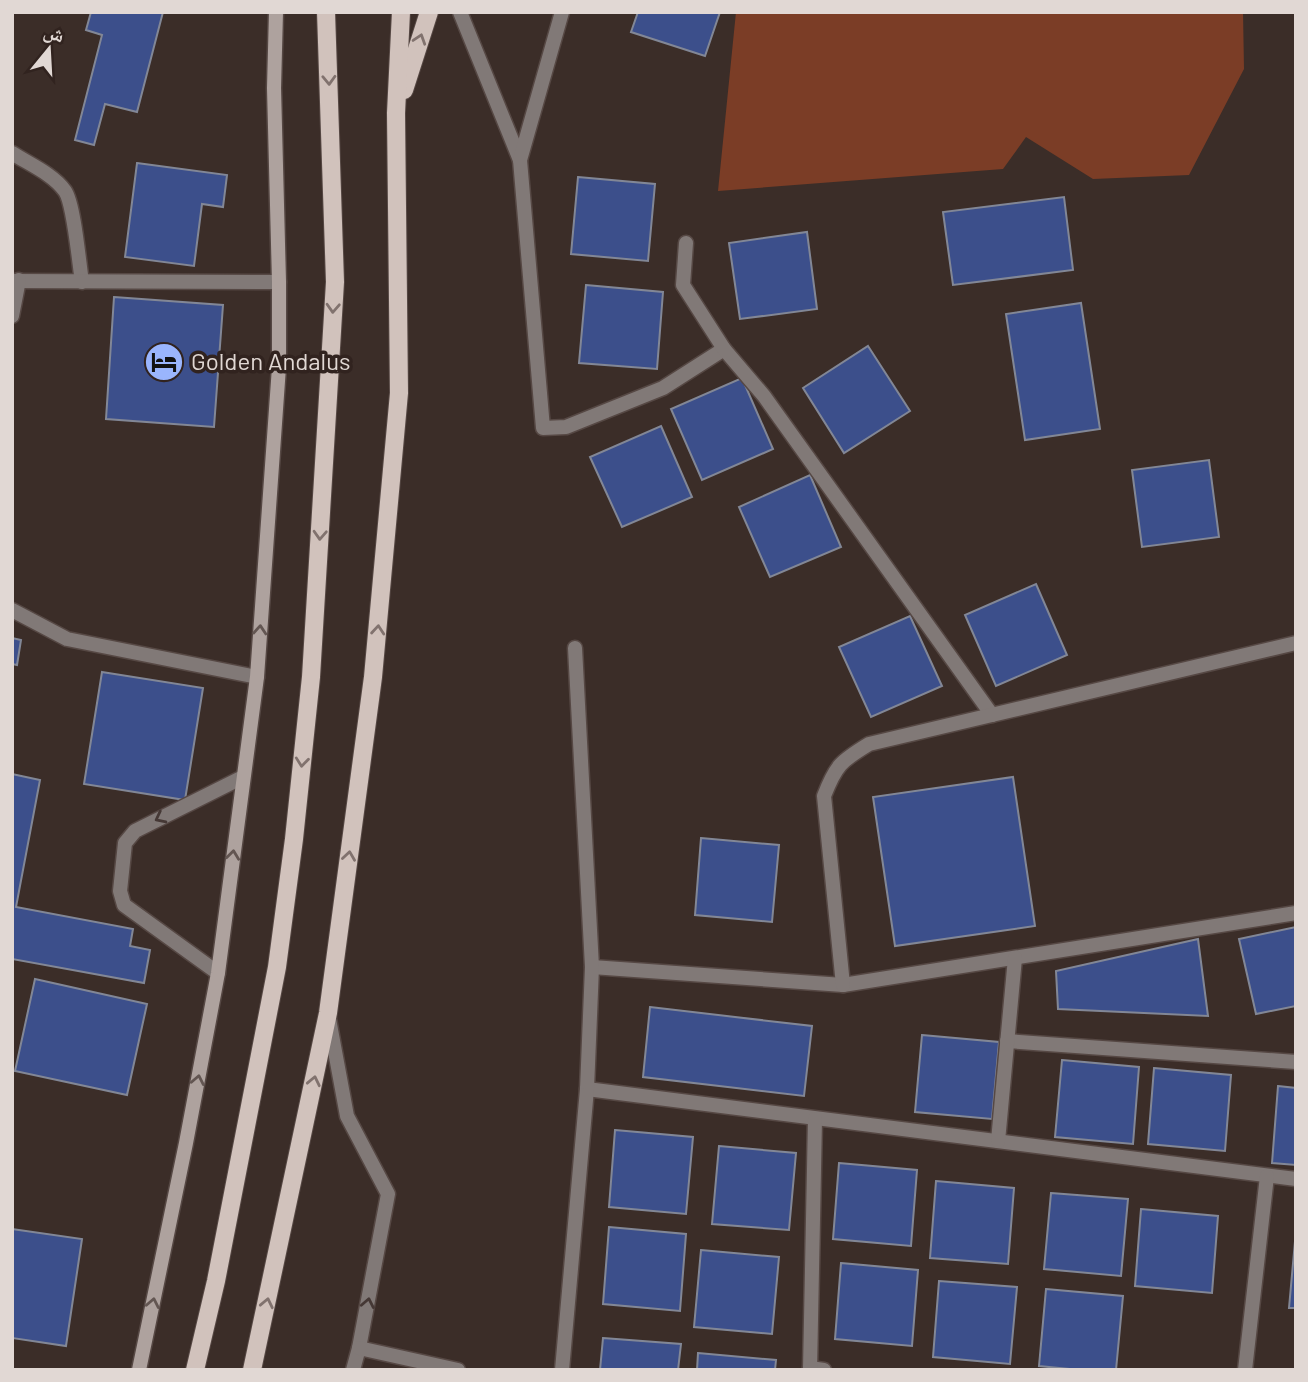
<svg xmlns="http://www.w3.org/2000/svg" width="1308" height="1382" viewBox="0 0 1308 1382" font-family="Barlow,'Noto Naskh Arabic',sans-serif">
<rect width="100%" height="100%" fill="#3b2d28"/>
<path fill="#7b3d26" d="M 736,12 L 1243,12 L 1244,69 L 1189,175 L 1093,179 L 1026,137 L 1003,169 L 718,191 Z"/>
<g fill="#3c4f8b" stroke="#828796" stroke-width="2">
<path d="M 91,12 L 163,12 L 137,112 L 105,104 L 94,145 L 75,140 L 102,35 L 86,30 Z"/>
<path d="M 638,12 L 720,12 L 705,56 L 631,32 Z"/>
<path d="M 137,163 L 227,175 L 223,207 L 202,204 L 194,266 L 125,257 Z"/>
<path d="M 578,177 L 655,184 L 648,261 L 571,254 Z"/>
<path d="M 1064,197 L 1073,270 L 953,285 L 943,212 Z"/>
<path d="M 807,232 L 817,309 L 740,319 L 729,243 Z"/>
<path d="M 586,285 L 663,292 L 657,369 L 579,363 Z"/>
<path d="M 114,297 L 223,305 L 214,427 L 106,419 Z"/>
<path d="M 1081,303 L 1100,429 L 1025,440 L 1006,314 Z"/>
<path d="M 868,346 L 910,411 L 844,453 L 803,388 Z"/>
<path d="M 742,378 L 773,449 L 702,480 L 671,409 Z"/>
<path d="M 661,426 L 692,497 L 622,527 L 590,457 Z"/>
<path d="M 1209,460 L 1219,537 L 1142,547 L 1132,470 Z"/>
<path d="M 810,475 L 841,547 L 770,577 L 739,507 Z"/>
<path d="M 1036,584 L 1067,655 L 996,686 L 965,615 Z"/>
<path d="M 910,616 L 942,686 L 871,717 L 839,647 Z"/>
<path d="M 12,638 L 21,640 L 17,665 L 12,664 Z"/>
<path d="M 102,672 L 203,688 L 185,800 L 84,784 Z"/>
<path d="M 12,774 L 40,780 L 16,907 L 133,929 L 130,946 L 150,950 L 144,983 L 12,959 Z"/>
<path d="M 1013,777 L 1035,926 L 895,946 L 873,797 Z"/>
<path d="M 701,838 L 779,845 L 772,922 L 695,915 Z"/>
<path d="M 1296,927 L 1296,1006 L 1256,1014 L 1239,939 Z"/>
<path d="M 1198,939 L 1208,1016 L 1058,1009 L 1056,971 Z"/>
<path d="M 35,979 L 147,1004 L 127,1095 L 15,1071 Z"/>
<path d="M 650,1007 L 812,1026 L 804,1096 L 643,1077 Z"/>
<path d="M 922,1035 L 999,1042 L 992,1119 L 915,1112 Z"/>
<path d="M 1062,1060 L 1139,1067 L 1133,1144 L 1055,1137 Z"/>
<path d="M 1154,1068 L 1231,1075 L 1225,1151 L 1148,1144 Z"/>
<path d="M 1278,1086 L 1296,1088 L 1296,1165 L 1272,1163 Z"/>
<path d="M 615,1130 L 693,1137 L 686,1214 L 609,1207 Z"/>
<path d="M 719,1146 L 796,1153 L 789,1230 L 712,1224 Z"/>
<path d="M 839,1163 L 917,1170 L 911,1246 L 833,1239 Z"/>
<path d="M 936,1181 L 1014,1188 L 1008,1264 L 930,1258 Z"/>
<path d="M 1051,1193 L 1128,1199 L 1121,1276 L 1044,1269 Z"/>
<path d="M 1141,1209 L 1218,1216 L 1212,1293 L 1135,1286 Z"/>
<path d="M 609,1227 L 686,1234 L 680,1311 L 603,1304 Z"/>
<path d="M 12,1229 L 82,1239 L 66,1346 L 12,1338 Z"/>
<path d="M 1296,1230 L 1296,1308 L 1289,1308 Z"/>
<path d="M 701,1250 L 779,1257 L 772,1334 L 694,1327 Z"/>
<path d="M 841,1263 L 918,1270 L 912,1346 L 835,1339 Z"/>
<path d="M 939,1281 L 1017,1287 L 1010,1364 L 933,1357 Z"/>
<path d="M 1046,1289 L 1123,1296 L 1116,1370 L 1080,1370 L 1039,1366 Z"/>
<path d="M 603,1338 L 681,1344 L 678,1370 L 600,1370 Z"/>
<path d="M 698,1353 L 776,1360 L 775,1370 L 697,1370 Z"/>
</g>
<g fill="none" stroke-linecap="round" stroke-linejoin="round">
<g stroke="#564844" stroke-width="17">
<g id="lane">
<path d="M 12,153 C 29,164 53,174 65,191 C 74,204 79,263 82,282"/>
<path d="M 12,281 L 279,282"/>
<path d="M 12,316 L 19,280"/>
<path d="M 218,973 L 124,905 L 120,891 L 125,843 L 135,831 L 243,777"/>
</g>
</g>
<g stroke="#564844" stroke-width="17">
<g id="street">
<path d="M 460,12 L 520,160"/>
<path d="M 562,12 L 520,160 L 543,428 L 566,427 L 663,388 L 724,349"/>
<path d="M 686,243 L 683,285 L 724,349 L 764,396 L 992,715"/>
<path d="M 12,610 L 67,639 L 257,677"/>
<path d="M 592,967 L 843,985 L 1296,913"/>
<path d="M 843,985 L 824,796 C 836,765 841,761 869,744 L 1296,643"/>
<path d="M 329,1019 L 347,1116 L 388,1194 L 359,1348 L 353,1370"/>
<path d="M 1007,1041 L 1296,1062"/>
<path d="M 587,1089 L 1296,1179"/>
<path d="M 998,1141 L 1015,958"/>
<path d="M 359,1348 L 458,1370"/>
<path d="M 810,1368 L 824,1370"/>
<path d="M 562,1370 L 587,1089 L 592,967 L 575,648"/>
<path d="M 810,1370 L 815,1119"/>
<path d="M 1245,1370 L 1267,1176"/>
</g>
</g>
<g stroke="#564844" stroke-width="17">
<path id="secondary" d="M 139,1370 L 186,1143 L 218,973 L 257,677 L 279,367 L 279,282 L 274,88 L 276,12"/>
</g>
<g stroke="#564844" stroke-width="20">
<g id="primary">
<path d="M 404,90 L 429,12"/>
<path d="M 195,1370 L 216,1281 L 277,967 L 294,839 L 311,677 L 335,282 L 326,12"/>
<path d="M 252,1370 L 328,1013 L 373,677 L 399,393 L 396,113 L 401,12"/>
</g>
</g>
<use href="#lane" stroke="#817977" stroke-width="14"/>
<use href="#street" stroke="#817977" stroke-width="14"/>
<use href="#secondary" stroke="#aea29e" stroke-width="14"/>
<use href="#primary" stroke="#d1c2bc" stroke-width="18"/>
</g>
<defs><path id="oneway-chevron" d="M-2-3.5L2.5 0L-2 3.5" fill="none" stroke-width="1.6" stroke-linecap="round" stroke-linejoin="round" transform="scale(1.75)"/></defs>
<g stroke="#81726e">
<use href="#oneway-chevron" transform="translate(420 39) rotate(-72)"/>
<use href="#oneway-chevron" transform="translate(329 80) rotate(88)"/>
<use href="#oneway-chevron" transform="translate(333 308) rotate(93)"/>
<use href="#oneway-chevron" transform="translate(320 535) rotate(93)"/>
<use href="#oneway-chevron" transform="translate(378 630) rotate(-85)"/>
<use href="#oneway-chevron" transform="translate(302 762) rotate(96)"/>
<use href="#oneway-chevron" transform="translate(349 856) rotate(-82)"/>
<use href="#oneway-chevron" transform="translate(314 1081) rotate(-78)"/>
<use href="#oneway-chevron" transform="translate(267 1303) rotate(-78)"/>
</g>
<g stroke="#635652">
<use href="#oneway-chevron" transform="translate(260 630) rotate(-86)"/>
<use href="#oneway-chevron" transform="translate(233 855) rotate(-83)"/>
<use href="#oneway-chevron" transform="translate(198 1080) rotate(-79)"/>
<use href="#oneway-chevron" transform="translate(153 1303) rotate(-79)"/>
</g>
<g stroke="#453835">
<use href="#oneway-chevron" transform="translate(160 818) rotate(153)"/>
<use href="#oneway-chevron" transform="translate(368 1303) rotate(-79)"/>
</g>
<defs>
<g id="hotel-disc" transform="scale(2.0125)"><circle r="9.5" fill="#9ab5fd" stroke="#31231f"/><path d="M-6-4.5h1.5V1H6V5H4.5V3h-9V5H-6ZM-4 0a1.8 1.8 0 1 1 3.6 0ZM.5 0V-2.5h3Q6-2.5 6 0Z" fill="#111"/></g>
</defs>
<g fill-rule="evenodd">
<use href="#hotel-disc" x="164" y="362"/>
</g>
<g text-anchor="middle" stroke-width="7" stroke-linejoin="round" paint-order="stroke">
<g font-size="24" fill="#e1d8d4" stroke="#31231f" text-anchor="start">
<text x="191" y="370">Golden Andalus</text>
</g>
</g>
<rect width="1308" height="1382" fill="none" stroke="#e1d8d4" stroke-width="28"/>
<g transform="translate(49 49) rotate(18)" stroke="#31231f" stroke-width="5" paint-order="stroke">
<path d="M0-5L12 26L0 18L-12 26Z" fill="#e1d8d4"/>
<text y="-10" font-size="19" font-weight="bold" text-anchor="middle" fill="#e1d8d4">ش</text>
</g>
</svg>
